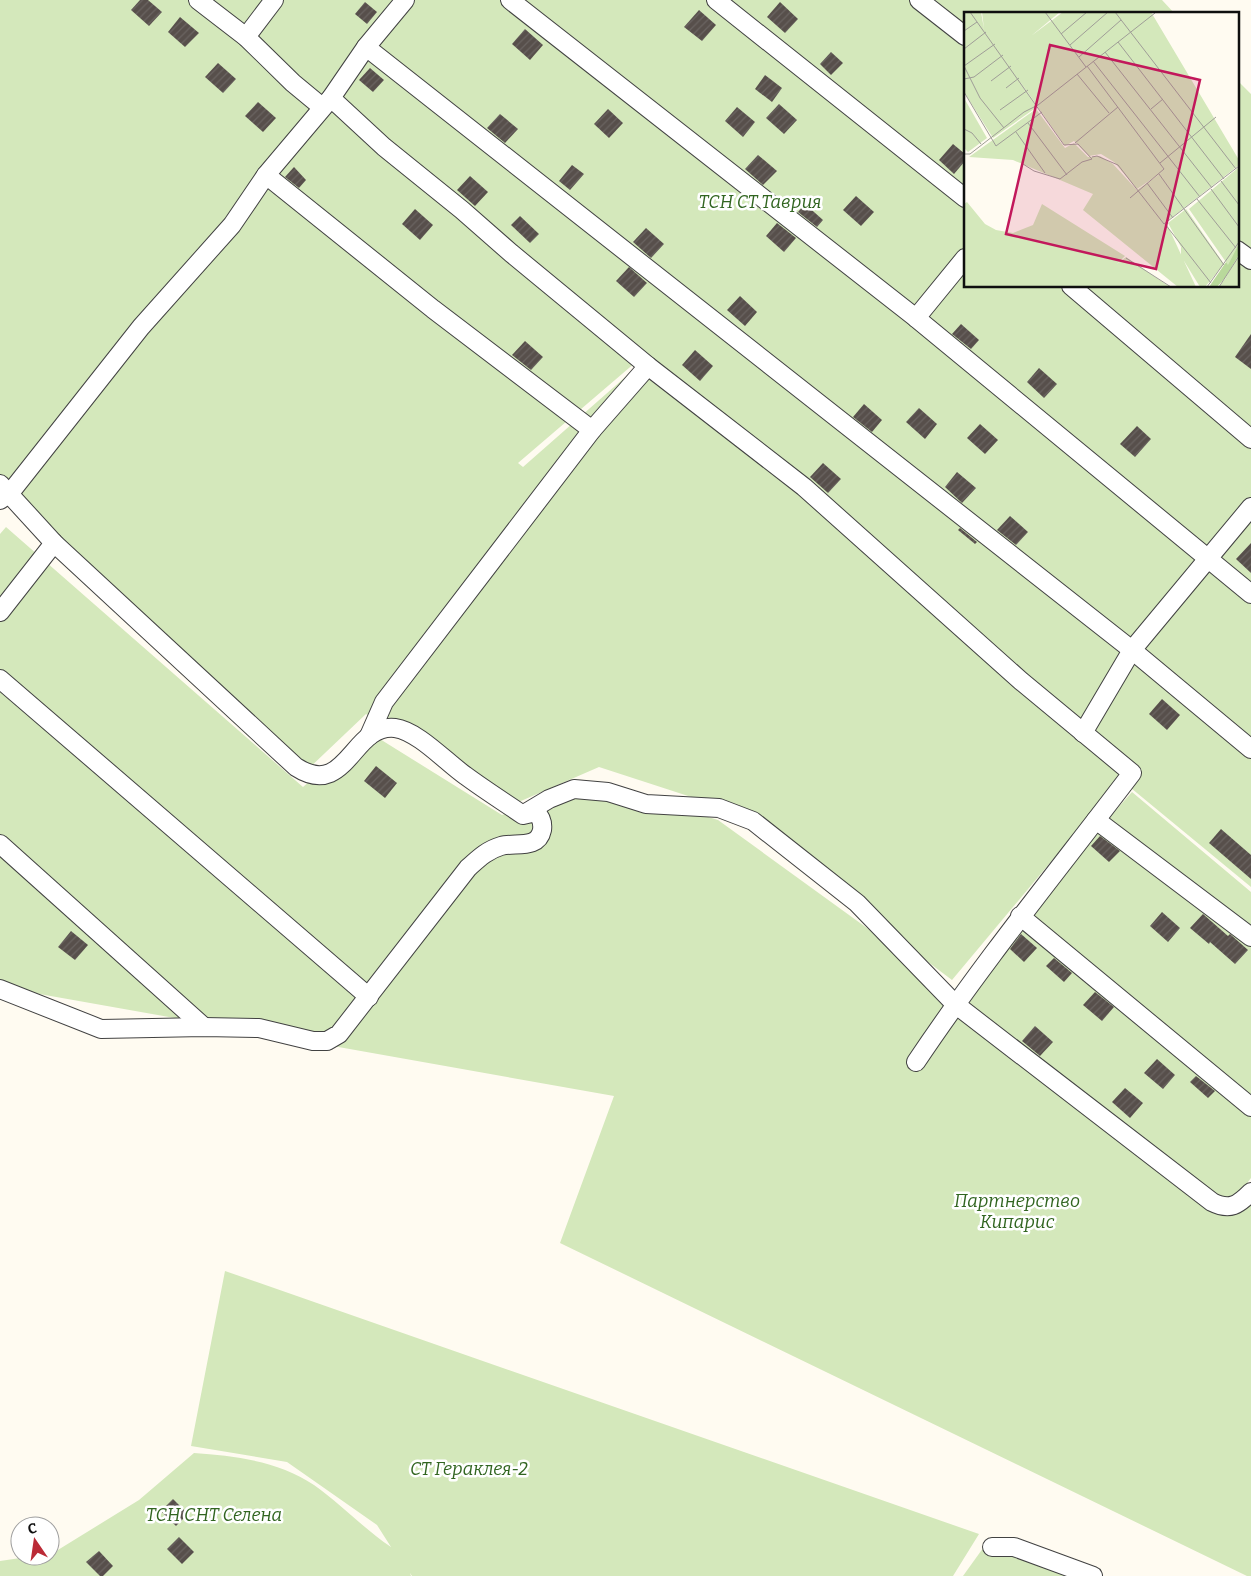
<svg xmlns="http://www.w3.org/2000/svg" width="1251" height="1576" viewBox="0 0 1251 1576" font-family="Bitter,serif">
<defs>
<pattern id="building-hatch" width="6" height="6" patternUnits="userSpaceOnUse" patternTransform="scale(1.25)"><rect width="6" height="6" fill="#574f4b"/><path d="M-1 1l2-2M0 6l6-6M5 7l2-2" fill="none" stroke="#6a6461"/></pattern>
</defs>
<rect width="100%" height="100%" fill="#fffbf1"/>
<g fill="#d4e8bb" fill-rule="evenodd">
<path d="M 0,0 L 1162,0 L 1175,14 L 965,14 L 965,286 L 1237,286 L 1237,80 L 1251,94 L 1251,887 L 1120,779 L 952,980 L 722,807 L 599,767 L 514,804 L 366,714 L 305,772 L 0,494 ZM 636,362 L 639,365 L 523,467 L 518,463 Z"/>
<path d="M 6,527 L 303,787 L 367,731 L 502,815 L 596,782 L 718,820 L 954,991 L 1132,792 L 1251,892 L 1251,1178 L 1244,1187 L 1251,1198 L 1251,1576 L 1247,1576 L 560,1243 L 614,1096 L 0,987 L 0,534 Z"/>
<path d="M 225,1271 L 979,1534 L 953,1576 L 412,1576 L 410,1573 L 411,1576 L 0,1576 L 0,1561 L 34,1556 L 50,1556 L 50,1553 L 53,1553 L 139,1500 L 194,1453 C 235,1456 279,1461 314,1485 C 341,1504 364,1529 391,1547 L 377,1525 L 287,1462 L 191,1446 Z"/>
<path d="M 991,1537 L 1091,1576 L 963,1576 Z"/>
</g>
<g fill="url(#building-hatch)">
<path d="M 140,0 L 148,0 L 162,12 L 149,26 L 131,10 Z"/>
<path d="M 365,2 L 377,12 L 367,24 L 355,14 Z"/>
<path d="M 780,2 L 798,19 L 785,33 L 767,17 Z"/>
<path d="M 699,10 L 716,25 L 702,41 L 684,27 Z"/>
<path d="M 180,17 L 199,33 L 185,47 L 168,32 Z"/>
<path d="M 525,29 L 543,45 L 530,60 L 512,44 Z"/>
<path d="M 831,52 L 843,63 L 831,75 L 820,64 Z"/>
<path d="M 218,63 L 236,79 L 223,93 L 205,77 Z"/>
<path d="M 370,68 L 384,80 L 373,92 L 359,80 Z"/>
<path d="M 765,75 L 782,88 L 772,102 L 755,89 Z"/>
<path d="M 258,102 L 276,118 L 263,132 L 245,116 Z"/>
<path d="M 779,104 L 797,120 L 784,134 L 766,118 Z"/>
<path d="M 737,107 L 755,122 L 743,137 L 725,121 Z"/>
<path d="M 608,109 L 623,123 L 609,138 L 594,124 Z"/>
<path d="M 500,114 L 518,129 L 505,143 L 487,128 Z"/>
<path d="M 953,144 L 965,154 L 965,161 L 954,174 L 939,160 Z"/>
<path d="M 758,155 L 777,171 L 763,185 L 745,169 Z"/>
<path d="M 572,165 L 584,174 L 570,190 L 559,181 Z"/>
<path d="M 294,167 L 306,180 L 299,188 L 285,177 Z"/>
<path d="M 470,176 L 488,192 L 475,206 L 457,190 Z"/>
<path d="M 856,196 L 874,212 L 861,226 L 843,210 Z"/>
<path d="M 805,204 L 823,220 L 817,227 L 798,212 Z"/>
<path d="M 415,209 L 433,225 L 420,240 L 402,224 Z"/>
<path d="M 520,216 L 539,234 L 530,243 L 511,225 Z"/>
<path d="M 777,223 L 796,238 L 784,252 L 766,236 Z"/>
<path d="M 646,228 L 664,244 L 651,258 L 633,242 Z"/>
<path d="M 629,267 L 647,283 L 634,297 L 616,281 Z"/>
<path d="M 740,296 L 757,312 L 745,326 L 727,310 Z"/>
<path d="M 961,324 L 979,340 L 971,349 L 952,334 Z"/>
<path d="M 1251,334 L 1251,369 L 1235,357 Z"/>
<path d="M 525,341 L 543,357 L 531,370 L 512,355 Z"/>
<path d="M 695,350 L 713,366 L 700,381 L 682,365 Z"/>
<path d="M 1039,368 L 1057,384 L 1044,398 L 1027,382 Z"/>
<path d="M 864,404 L 882,420 L 872,432 L 853,417 Z"/>
<path d="M 919,408 L 937,424 L 925,439 L 906,422 Z"/>
<path d="M 980,424 L 998,440 L 985,454 L 967,438 Z"/>
<path d="M 1137,426 L 1151,439 L 1135,457 L 1120,444 Z"/>
<path d="M 823,463 L 841,479 L 828,493 L 810,477 Z"/>
<path d="M 957,472 L 976,488 L 962,503 L 945,487 Z"/>
<path d="M 1010,516 L 1028,532 L 1016,545 L 997,530 Z"/>
<path d="M 960,528 L 977,542 L 975,544 L 958,530 Z"/>
<path d="M 1251,543 L 1251,573 L 1236,559 Z"/>
<path d="M 1162,699 L 1180,715 L 1167,730 L 1149,714 Z"/>
<path d="M 376,766 L 397,783 L 385,798 L 364,781 Z"/>
<path d="M 1221,829 L 1251,855 L 1251,879 L 1209,843 Z"/>
<path d="M 1100,836 L 1120,851 L 1109,862 L 1091,846 Z"/>
<path d="M 1162,912 L 1180,928 L 1168,942 L 1150,926 Z"/>
<path d="M 1203,914 L 1228,936 L 1230,934 L 1248,950 L 1235,964 L 1210,942 L 1209,944 L 1190,928 Z"/>
<path d="M 71,931 L 88,945 L 75,960 L 58,947 Z"/>
<path d="M 1021,934 L 1037,948 L 1024,962 L 1010,949 Z"/>
<path d="M 1054,958 L 1072,973 L 1064,982 L 1046,966 Z"/>
<path d="M 1095,992 L 1114,1007 L 1102,1021 L 1083,1005 Z"/>
<path d="M 1035,1026 L 1053,1042 L 1040,1056 L 1022,1041 Z"/>
<path d="M 1157,1059 L 1175,1075 L 1163,1089 L 1144,1073 Z"/>
<path d="M 1196,1076 L 1215,1091 L 1208,1098 L 1190,1082 Z"/>
<path d="M 1125,1088 L 1143,1103 L 1130,1118 L 1112,1102 Z"/>
<path d="M 173,1499 L 188,1514 L 176,1526 L 161,1511 Z"/>
<path d="M 179,1537 L 194,1552 L 182,1564 L 167,1549 Z"/>
<path d="M 99,1551 L 113,1566 L 103,1576 L 100,1576 L 86,1562 Z"/>
</g>
<g fill="none" stroke-linecap="round" stroke-linejoin="round">
<g stroke="#424242" stroke-width="20">
<g id="minor">
<path d="M 198,0 L 246,37 L 293,83 L 322,107"/>
<path d="M 510,0 L 916,318 L 1251,594"/>
<path d="M 716,0 L 965,198"/>
<path d="M 919,0 L 965,36"/>
<path d="M 246,37 L 274,0"/>
<path d="M 366,47 L 1132,650 L 1251,749"/>
<path d="M 331,98 L 384,147 L 462,210 L 511,253 L 648,366 L 804,487 L 1021,681 L 1132,773 C 1059,869 983,962 916,1062"/>
<path d="M 266,175 L 433,309 L 592,430"/>
<path d="M 1237,250 L 1251,260"/>
<path d="M 1071,286 L 1251,439"/>
<path d="M 916,318 L 965,258"/>
<path d="M 0,484 L 54,543 L 296,767 C 347,800 352,723 395,728 C 418,731 447,763 466,776 C 485,790 504,802 523,815 L 536,812 C 541,817 543,823 542,830 C 538,850 515,842 501,846 C 487,850 478,859 468,868 L 339,1034 L 327,1041 L 313,1041 L 259,1028 L 204,1027 L 101,1029 L 0,989"/>
<path d="M 0,500 L 10,493 L 141,327 L 232,225 L 266,175 L 331,98 L 366,47 L 405,0"/>
<path d="M 0,612 L 54,543"/>
<path d="M 0,679 L 369,997"/>
<path d="M 1083,733 L 1132,650 L 1251,507"/>
<path d="M 369,736 L 384,702 L 592,430 L 648,366"/>
<path d="M 524,814 L 549,799 L 574,789 L 608,792 L 646,804 L 719,808 L 753,821 L 857,903 L 955,1004 L 1212,1202 C 1230,1211 1238,1205 1251,1192"/>
<path d="M 1096,820 L 1251,937"/>
<path d="M 0,844 L 204,1027"/>
<path d="M 1020,916 L 1251,1107"/>
<path d="M 992,1547 L 1014,1547 L 1093,1576"/>
</g>
</g>
<use href="#minor" stroke="#fff" stroke-width="18"/>
</g>
<g text-anchor="middle" stroke-width="5" stroke-linejoin="round" paint-order="stroke">
<g font-size="18" font-style="italic" fill="#316520" stroke="#fff">
<text x="760" y="208">ТСН СТ Таврия</text>
<text x="1017" y="1207">Партнерство<tspan x="1017" dy="21">Кипарис</tspan></text>
<text x="469" y="1475">СТ Гераклея-2</text>
<text x="214" y="1521">ТСН СНТ Селена</text>
</g>
</g>
<g transform="translate(964 12)">
<rect width="275" height="275" fill="#fffbf1"/>
<path d="M 275,231 L 275,243 L 261,266 L 253,275 L 245,275 Z" fill="#b9d99b"/>
<path d="M 0,0 L 17,0 L 20,17 L 18,0 L 96,0 L 67,24 L 99,0 L 187,0 L 275,148 L 275,153 L 202,210 L 232,275 L 214,275 L 119,198 L 129,182 L 49,148 L 5,145 L 72,97 L 101,136 L 110,131 L 124,145 L 136,144 L 149,152 L 173,178 L 200,159 L 173,177 L 150,150 L 137,142 L 125,144 L 110,129 L 101,134 L 55,68 L 73,95 L 29,126 L 0,80 ZM 0,86 L 23,126 L 4,140 L 0,136 ZM 275,155 L 275,232 L 264,253 L 225,197 ZM 3,190 L 21,212 L 32,218 L 49,221 L 69,213 L 78,192 L 161,244 L 153,252 L 162,245 L 206,275 L 0,275 L 0,192 ZM 222,197 L 260,252 L 241,275 L 236,275 L 217,244 L 217,235 L 204,211 ZM 275,242 L 275,275 L 254,275 L 261,267 Z" fill="#d4e8bb"/>
<path fill="none" stroke="#9f9d97" stroke-width="1" d="M 6,0 L 100,133 L 114,132 L 128,147M 81,0 L 122,55M 151,0 L 272,157M 0,19 L 13,10M 97,22 L 123,0M 154,30 L 260,167M 106,33 L 144,0M 0,37 L 22,20M 141,40 L 248,176M 115,45 L 157,8M 129,49 L 236,185M 0,54 L 16,86 L 40,116M 0,54 L 31,32M 123,54 L 200,157 L 166,186M 113,62 L 145,101M 0,67 L 10,65 L 39,43M 27,69 L 47,54M 42,76 L 55,66M 0,80 L 32,134 L 78,100M 187,97 L 199,87M 36,98 L 64,78M 64,111 L 103,163M 0,117 L 8,121 L 17,132M 52,120 L 81,161M 111,131 L 154,95M 0,142 L 6,142 L 60,100 L 74,93 L 191,1M 128,145 L 133,144 L 154,153 L 200,212 L 275,154M 196,151 L 252,105M 59,152 L 70,159 L 96,167 L 118,150 L 128,147M 195,162 L 260,253M 257,169 L 275,193M 183,171 L 209,206M 247,177 L 275,215M 233,187 L 272,236M 201,212 L 247,271M 162,246 L 207,275M 243,275 L 275,230M 255,275 L 275,244"/>
<path fill="#c2185b" fill-opacity="0.15" stroke="#c2185b" stroke-width="2.5" d="M 86,33 L 236,68 L 192,257 L 42,222 Z"/>
<rect width="275" height="275" fill="none" stroke="#0f0f0f" stroke-width="2.5"/>
</g>
<g transform="translate(35 1541) rotate(347)"><circle r="24" fill="#ffffff" stroke="#9f9f9f"/>
<path d="M0-4L9 19L0 12L-9 19Z" fill="#bb2a36"/>
<text y="-8" font-size="14" font-weight="bold" text-anchor="middle" fill="#0f0f0f">С</text>
</g>
</svg>
